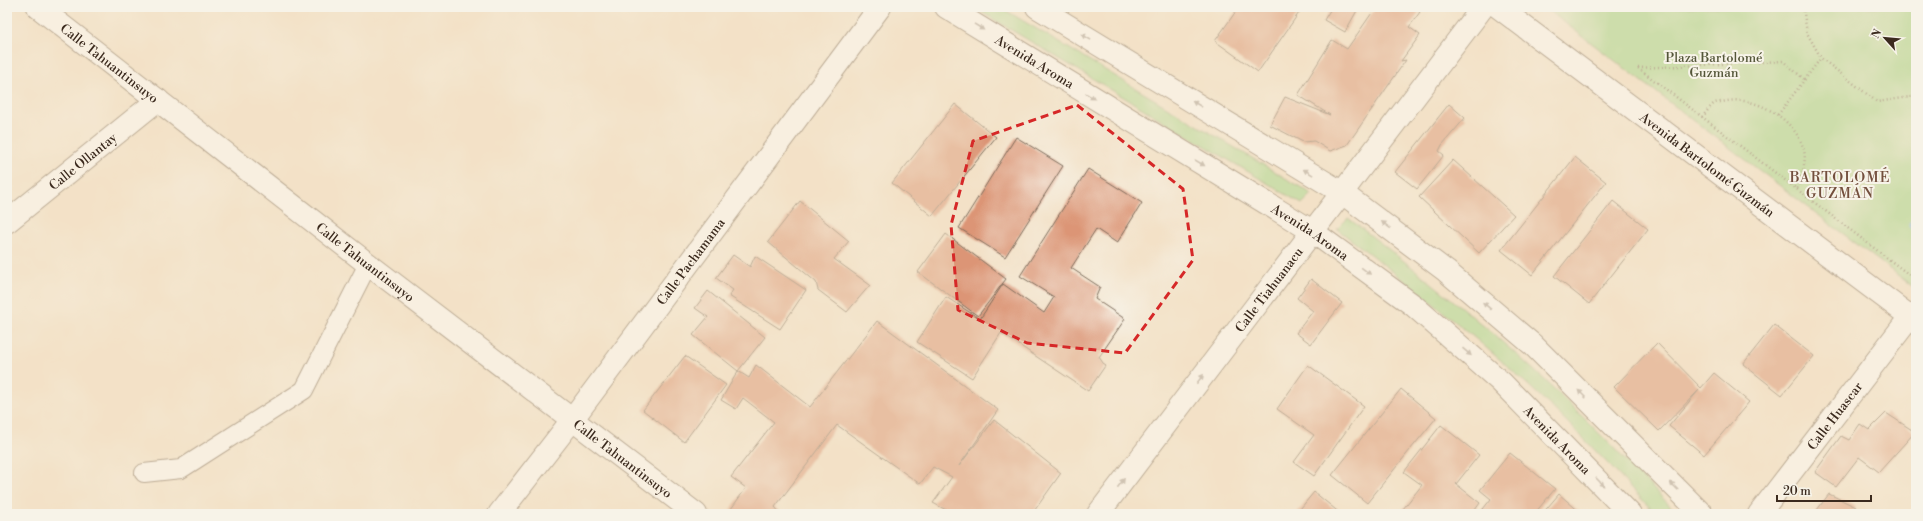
<svg xmlns="http://www.w3.org/2000/svg" width="1923" height="521" viewBox="0 0 1923 521" font-family="'Libre Bodoni',serif">
<rect width="100%" height="100%" fill="#f7f3e8"/>
<filter id="ink" filterUnits="userSpaceOnUse"><feTurbulence type="fractalNoise" baseFrequency=".025" numOctaves="2"/><feDisplacementMap in="SourceGraphic" scale="8" xChannelSelector="R" yChannelSelector="G"/><feConvolveMatrix kernelMatrix="1 2 1 2 8 2 1 2 1" color-interpolation-filters="sRGB"/></filter>
<filter id="wash" filterUnits="userSpaceOnUse"><feTurbulence type="fractalNoise" baseFrequency=".012" numOctaves="4" result="noise"/><feDisplacementMap in="SourceGraphic" scale="16" xChannelSelector="R" yChannelSelector="G"/><feGaussianBlur stdDeviation="0.9" result="paint"/><feColorMatrix in="noise" values="0 0 0 0 0 0 0 0 0 0 0 0 0 0 0 0 0 1.4 0 .05"/><feComposite in="paint" operator="in"/></filter>
<g filter="url(#wash)">
<rect width="100%" height="100%" fill="#f3e1c7"/>
<g fill="#a1d88a" stroke="#6e8154">
<path d="M 973,7 L 1000,7 L 1312,194 L 1302,204 Z"/>
<path d="M 1544,7 L 1916,7 L 1916,289 Z"/>
<path d="M 1348,218 C 1427,278 1505,340 1576,410 C 1610,444 1644,479 1678,514 L 1656,514 C 1624,481 1592,446 1559,414 C 1490,347 1414,287 1337,229 Z"/>
</g>
<g fill="none" stroke-linecap="round" stroke-linejoin="round">
<path stroke="#88baf5" stroke-width="9" d="M 1913,225 L 1916,228"/>
</g>
<g id="blocks">
<g fill="#dc9576">
<path d="M 1239,7 L 1303,7 L 1258,72 L 1215,41 Z"/>
<path d="M 1332,7 L 1359,7 L 1345,32 L 1324,20 Z"/>
<path d="M 1376,7 L 1413,7 L 1420,12 L 1409,27 L 1420,35 L 1401,61 L 1406,60 L 1347,145 L 1330,151 L 1314,141 L 1303,142 L 1270,125 L 1285,97 L 1330,115 L 1298,95 L 1332,40 L 1347,49 Z"/>
<path d="M 955,104 L 996,137 L 932,216 L 892,183 Z"/>
<path d="M 1449,104 L 1465,118 L 1442,145 L 1439,151 L 1444,155 L 1417,189 L 1395,172 Z"/>
<path d="M 1016,137 L 1063,166 L 1005,257 L 959,228 Z"/>
<path d="M 1575,157 L 1606,182 L 1532,275 L 1501,250 Z"/>
<path d="M 1453,160 L 1514,215 L 1479,253 L 1419,197 Z"/>
<path d="M 1088,169 L 1142,203 L 1117,243 L 1096,229 L 1071,268 L 1100,287 L 1095,299 L 1125,319 L 1099,357 L 1105,366 L 1088,391 L 1001,333 L 972,378 L 917,342 L 946,297 L 980,319 L 1003,284 L 1044,313 L 1054,297 L 1020,276 Z"/>
<path d="M 800,201 L 849,241 L 834,259 L 870,285 L 847,312 L 818,290 L 816,282 L 768,242 Z"/>
<path d="M 1613,201 L 1648,229 L 1589,304 L 1554,276 Z"/>
<path d="M 946,234 L 1006,279 L 978,316 L 918,272 Z"/>
<path d="M 733,255 L 750,267 L 755,256 L 806,290 L 780,329 L 729,296 L 733,290 L 716,278 Z"/>
<path d="M 1311,279 L 1342,303 L 1311,344 L 1296,333 L 1313,311 L 1297,298 Z"/>
<path d="M 708,291 L 765,337 L 738,371 L 693,335 L 708,317 L 695,308 Z"/>
<path d="M 877,321 L 998,410 L 959,466 L 994,420 L 1061,473 L 1032,514 L 949,514 L 948,511 L 933,503 L 952,477 L 933,467 L 920,484 L 837,425 L 775,507 L 781,514 L 737,514 L 731,509 L 746,488 L 731,477 L 774,422 L 743,398 L 736,409 L 721,400 L 738,371 L 749,378 L 756,365 L 810,407 Z"/>
<path d="M 1774,325 L 1814,356 L 1782,395 L 1743,364 Z"/>
<path d="M 1657,343 L 1701,388 L 1714,373 L 1749,402 L 1704,455 L 1669,426 L 1699,390 L 1659,431 L 1614,387 Z"/>
<path d="M 685,356 L 726,385 L 684,442 L 643,410 Z"/>
<path d="M 1308,365 L 1364,406 L 1314,476 L 1294,462 L 1314,435 L 1277,409 Z"/>
<path d="M 1401,389 L 1436,418 L 1367,503 L 1332,475 Z"/>
<path d="M 1886,413 L 1915,432 L 1879,472 L 1859,457 L 1836,487 L 1815,472 L 1841,436 L 1849,440 L 1860,424 L 1869,430 Z"/>
<path d="M 1441,425 L 1479,455 L 1456,484 L 1480,503 L 1472,514 L 1399,514 L 1422,485 L 1404,472 Z"/>
<path d="M 1510,453 L 1555,489 L 1534,514 L 1479,514 L 1491,499 L 1480,490 Z"/>
<path d="M 1314,492 L 1341,514 L 1296,514 Z"/>
<path d="M 1559,494 L 1582,514 L 1542,514 Z"/>
<path d="M 1829,494 L 1856,507 L 1851,514 L 1814,514 Z"/>
</g>
</g>
</g>
<g filter="url(#ink)">
<use href="#blocks" fill-opacity="0" stroke="#7b6a59" stroke-width="1"/>
<g fill="none" stroke-linecap="round" stroke-linejoin="round">
<g stroke="#7b6a59" stroke-width="20">
<path id="lane" d="M 144,473 L 181,469 L 304,390 L 368,264"/>
</g>
<g stroke="#7b6a59" stroke-width="24">
<g id="street">
<path id="s1" d="M 38,7 L 368,264 L 696,514"/>
<path id="s2" d="M 1498,7 L 1916,321"/>
<path id="s3" d="M 7,222 L 158,100"/>
<path id="s4" d="M 499,514 L 572,420 L 880,7"/>
<path id="s5" d="M 1098,514 L 1483,7"/>
<path id="s6" d="M 1759,514 L 1910,317"/>
</g>
</g>
<g stroke="#7b6a59" stroke-width="24">
<g id="secondary">
<path id="s7" d="M 946,7 L 1312,231 L 1413,305 L 1501,382 L 1630,514"/>
<path d="M 1037,7 L 1341,192 L 1446,271 L 1533,345 L 1702,514"/>
</g>
</g>
<g stroke="#7b6a59" stroke-width="2.5" stroke-dasharray="1 3" stroke-linecap="butt">
<path d="M 1803,7 L 1807,33 L 1821,58 L 1877,102 L 1916,96"/>
<path d="M 1638,68 L 1916,280"/>
<path d="M 1638,68 L 1783,61 L 1805,80"/>
<path d="M 1778,115 L 1821,58"/>
<path d="M 1702,117 C 1706,113 1710,106 1715,103 C 1718,102 1723,102 1727,101 C 1756,96 1794,119 1803,147 C 1808,160 1801,177 1797,189"/>
</g>
<use href="#lane" stroke="#fff" stroke-width="18"/>
<use href="#street" stroke="#fff" stroke-width="22"/>
<use href="#secondary" stroke="#fff" stroke-width="22"/>
</g>
<defs><path id="oneway-solid" d="M-6-.8H1V-3.2L6.5 0L1 3.2V.8H-6Z"/></defs>
<g fill="#a79f9a">
<use href="#oneway-solid" transform="translate(979 27) rotate(32)"/>
<use href="#oneway-solid" transform="translate(1086 37) rotate(-149)"/>
<use href="#oneway-solid" transform="translate(1090 96) rotate(32)"/>
<use href="#oneway-solid" transform="translate(1197 104) rotate(-149)"/>
<use href="#oneway-solid" transform="translate(1200 163) rotate(31)"/>
<use href="#oneway-solid" transform="translate(1308 172) rotate(-149)"/>
<use href="#oneway-solid" transform="translate(1386 225) rotate(-143)"/>
<use href="#oneway-solid" transform="translate(1366 271) rotate(36)"/>
<use href="#oneway-solid" transform="translate(1487 306) rotate(-139)"/>
<use href="#oneway-solid" transform="translate(1467 352) rotate(41)"/>
<use href="#oneway-solid" transform="translate(1200 379) rotate(-53)"/>
<use href="#oneway-solid" transform="translate(1582 394) rotate(-135)"/>
<use href="#oneway-solid" transform="translate(1600 482) rotate(46)"/>
<use href="#oneway-solid" transform="translate(1121 483) rotate(-53)"/>
<use href="#oneway-solid" transform="translate(1674 486) rotate(-135)"/>
</g>
</g>
<path d="M0 0H1923V521H0ZM 1077,105 L 1183,189 L 1193,260 L 1125,353 L 1027,343 L 958,310 L 951,225 L 973,141 Z" fill="#f3e1c7" fill-opacity=".55" fill-rule="evenodd"/>
<path fill="none" stroke="#d62828" stroke-width="3" stroke-dasharray="8 5" stroke-linejoin="round" d="M 1077,105 L 1183,189 L 1193,260 L 1125,353 L 1027,343 L 958,310 L 951,225 L 973,141 Z"/>
<g text-anchor="middle" stroke-width="4" stroke-linejoin="round" paint-order="stroke">
<g font-size="13" fill="#545639" stroke="#f7f3e8">
<text x="1714" y="62">Plaza Bartolomé<tspan x="1714" dy="15">Guzmán</tspan></text>
</g>
<g font-size="13" fill="#3b2a1e" stroke="#f7f3e8">
<text dy="5" stroke="none"><textPath href="#s7" startOffset="104">Avenida Aroma</textPath></text>
<text dy="5" stroke="none"><textPath href="#s1" startOffset="91">Calle Tahuantinsuyo</textPath></text>
<text dy="5" stroke="none"><textPath href="#s3" startOffset="97">Calle Ollantay</textPath></text>
<text dy="5" stroke="none"><textPath href="#s2" startOffset="262">Avenida Bartolomé Guzmán</textPath></text>
<text dy="5" stroke="none"><textPath href="#s7" startOffset="428">Avenida Aroma</textPath></text>
<text dy="5" stroke="none"><textPath href="#s4" startOffset="317">Calle Pachamama</textPath></text>
<text dy="5" stroke="none"><textPath href="#s1" startOffset="415">Calle Tahuantinsuyo</textPath></text>
<text dy="5" stroke="none"><textPath href="#s5" startOffset="282">Calle Tiahuanacu</textPath></text>
<text dy="5" stroke="none"><textPath href="#s6" startOffset="124">Calle Huascar</textPath></text>
<text dy="5" stroke="none"><textPath href="#s7" startOffset="752">Avenida Aroma</textPath></text>
<text dy="5" stroke="none"><textPath href="#s1" startOffset="739">Calle Tahuantinsuyo</textPath></text>
</g>
<g font-size="14" letter-spacing="1" fill="#734f3d" stroke="#f7f3e8">
<text x="1840" y="182">BARTOLOMÉ<tspan x="1840" dy="16">GUZMÁN</tspan></text>
</g>
</g>
<rect width="1923" height="521" fill="none" stroke="#f7f3e8" stroke-width="24"/>
<g transform="translate(1885 38) rotate(297)" stroke="#f7f3e8" stroke-width="3" paint-order="stroke">
<path d="M0-3L7 15L0 10L-7 15Z" fill="#3b2a1e"/>
<text y="-6" font-size="11" font-weight="bold" text-anchor="middle" fill="#3b2a1e">N</text>
</g>
<path d="M1777 495v6h94v-6" fill="none" stroke="#3b2a1e" stroke-width="2"/>
<text x="1783" y="495" font-size="12" fill="#3b2a1e" stroke="#f7f3e8" stroke-width="3" paint-order="stroke">20 m</text>
</svg>
